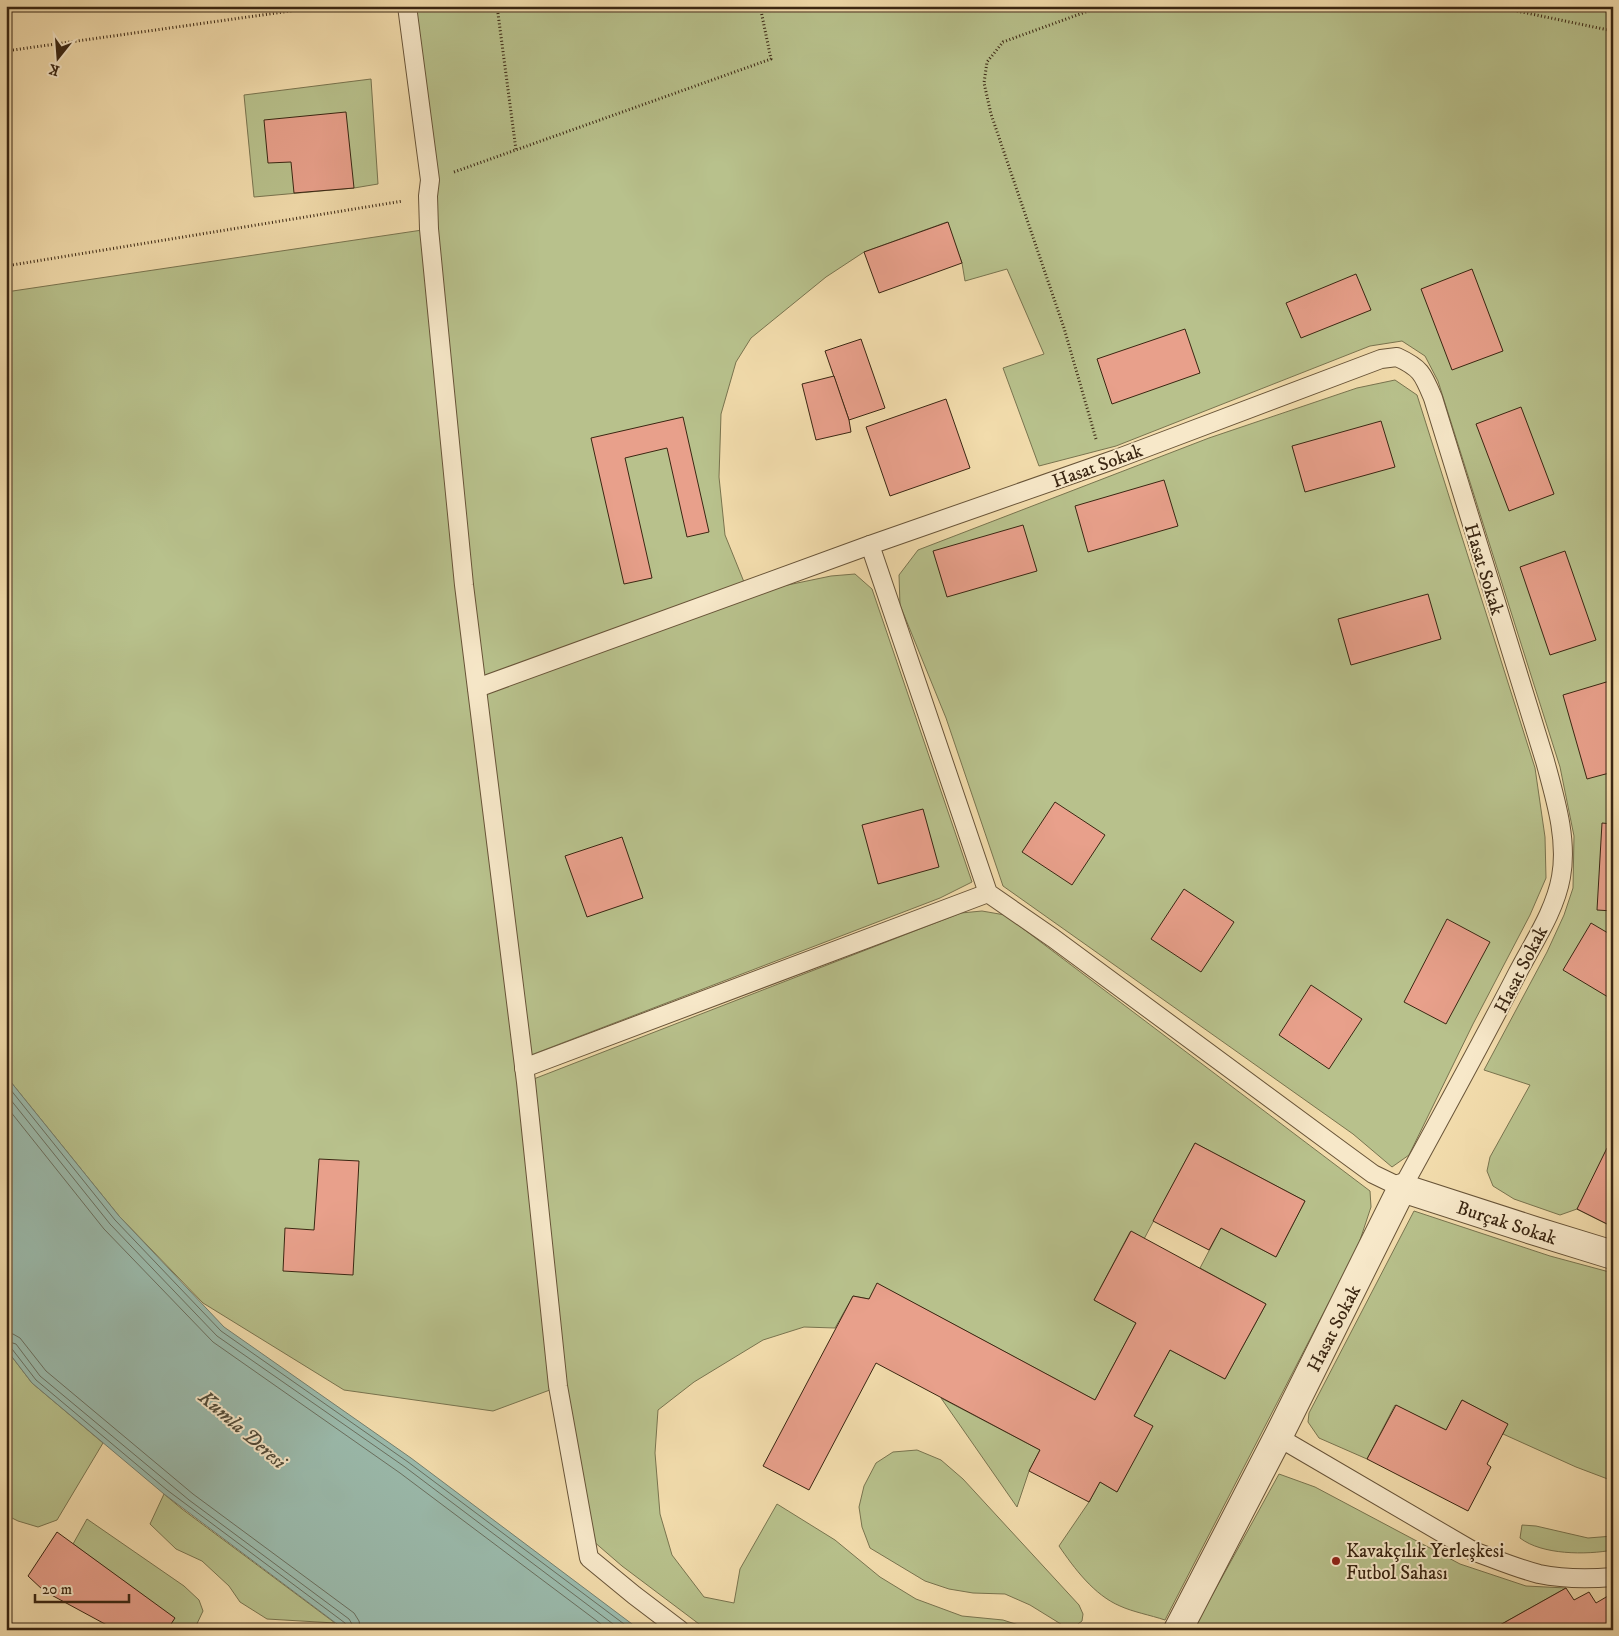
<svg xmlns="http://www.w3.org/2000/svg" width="1619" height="1636" viewBox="0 0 1619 1636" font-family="'IM FELL DW Pica',serif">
<rect width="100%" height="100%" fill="#f2dcac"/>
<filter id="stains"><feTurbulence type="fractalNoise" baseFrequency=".004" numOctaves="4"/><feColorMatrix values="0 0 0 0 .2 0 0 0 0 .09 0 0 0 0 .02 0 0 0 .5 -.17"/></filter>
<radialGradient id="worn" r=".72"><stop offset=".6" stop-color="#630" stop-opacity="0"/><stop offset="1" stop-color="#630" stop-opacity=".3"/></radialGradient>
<g fill="#b8c18c" stroke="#79744f">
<path d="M 407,6 L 1613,6 L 1613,1227 L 1577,1209 L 1560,1215 L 1514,1199 L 1493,1186 L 1487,1171 L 1490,1157 L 1530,1085 L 1484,1070 L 1547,952 L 1564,915 L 1573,888 L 1574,836 L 1560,767 L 1438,381 L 1425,356 L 1402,341 L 1370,346 L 1116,446 L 1039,466 L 1003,368 L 1044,354 L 1007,269 L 965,281 L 962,263 L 947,222 L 864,252 L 826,277 L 751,338 L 736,362 L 721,414 L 719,477 L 725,535 L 744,582 L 778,587 L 831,576 L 855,574 L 872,589 L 972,882 L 940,898 L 523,1058 L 526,1082 L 961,913 L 982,911 L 1005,915 L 1370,1191 L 1371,1207 L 1358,1246 L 1165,1620 C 1150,1615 1133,1612 1120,1606 C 1094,1595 1074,1568 1059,1546 L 1089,1502 L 1100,1482 L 1117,1492 L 1152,1426 L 1134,1416 L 1170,1350 L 1225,1379 L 1266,1304 L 1200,1268 L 1221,1228 L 1276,1257 L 1305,1201 L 1195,1143 L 1144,1239 L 1130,1232 L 1094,1300 L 1136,1323 L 1095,1400 L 878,1284 L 869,1299 L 853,1296 L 835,1328 L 804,1327 L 763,1340 L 694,1382 L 658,1410 L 655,1453 L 660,1514 L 672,1555 L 704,1597 L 734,1603 L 740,1569 L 777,1504 L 835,1540 L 880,1577 L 916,1599 L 962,1616 L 1003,1620 L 1034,1630 L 707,1630 L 622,1566 L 585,1534 L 558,1387 L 493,1411 L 344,1390 L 203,1303 L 119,1216 L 6,1076 L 6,292 L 429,229 Z"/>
<path d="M 371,79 L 378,184 L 354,188 L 254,197 L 244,95 Z"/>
<path d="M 1395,380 L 1417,395 L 1535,768 L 1545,837 L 1546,878 L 1530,915 L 1473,1024 L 1409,1155 L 1392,1167 L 1353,1134 L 1003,886 L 946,718 L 900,605 L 899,575 L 918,550 L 1209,438 L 1357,388 Z"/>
<path d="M 1414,1211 L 1550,1256 L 1613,1273 L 1613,1481 L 1576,1467 L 1503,1434 L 1507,1424 L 1462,1400 L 1446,1430 L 1395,1405 L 1367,1459 L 1319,1438 L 1308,1422 L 1309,1413 Z"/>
<path d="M 6,1349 L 32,1383 L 103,1443 L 57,1520 L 38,1527 L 18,1521 L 6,1515 Z"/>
<path d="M 941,1398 L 1040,1450 L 1029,1471 L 1017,1507 Z"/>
<path d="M 917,1450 L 941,1460 L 963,1479 L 1079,1605 L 1083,1614 L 1082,1621 L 1074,1627 L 1064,1626 L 1030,1605 L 1005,1594 L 973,1593 L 949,1589 L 925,1581 L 870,1548 L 862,1527 L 859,1507 L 864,1486 L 876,1463 L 893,1452 Z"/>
<path d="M 1279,1474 L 1315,1487 L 1460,1564 L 1526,1586 L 1566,1588 L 1491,1630 L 1193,1630 Z"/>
<path d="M 164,1494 L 182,1509 L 335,1623 L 267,1619 L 240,1602 L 229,1586 L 202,1561 L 176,1549 L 150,1524 Z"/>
<path d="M 87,1519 L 184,1586 L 199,1600 L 203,1611 L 194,1630 L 181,1630 L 171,1624 L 174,1618 L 73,1544 Z"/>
<path d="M 1522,1525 L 1536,1526 L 1588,1538 L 1613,1536 L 1613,1550 C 1586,1555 1542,1555 1520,1538 Z"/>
</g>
<path fill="#9bbbad" stroke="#747f6f" d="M 6,1076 L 119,1216 L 224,1327 L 411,1458 L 640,1630 L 345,1630 L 164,1494 L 32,1383 L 6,1349 Z"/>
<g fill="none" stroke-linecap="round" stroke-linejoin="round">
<g stroke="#6a7060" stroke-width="1">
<path d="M 6,1084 L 115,1220 L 221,1331 L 408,1462 L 632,1630"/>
<path d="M 6,1094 L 110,1224 L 217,1336 L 405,1467 L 621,1630"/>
<path d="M 6,1106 L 104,1229 L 213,1342 L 400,1473 L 609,1630"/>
<path d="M 6,1333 L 13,1334 L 20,1338 L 46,1371 L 193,1494 L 354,1613 L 359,1621 L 361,1630"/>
<path d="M 6,1341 L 16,1344 L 40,1376 L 189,1500 L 349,1619 L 352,1624 L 353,1630"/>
<path d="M 6,1347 L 12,1349 L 36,1380 L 167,1490 L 345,1623 L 347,1630"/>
</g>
</g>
<g fill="#e8a08b" stroke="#3a2612">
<path d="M 346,112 L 354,188 L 294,193 L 291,162 L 268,163 L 264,120 Z"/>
<path d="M 948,222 L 962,263 L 879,293 L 864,252 Z"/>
<path d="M 1472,269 L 1503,351 L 1452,370 L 1421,289 Z"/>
<path d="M 1356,274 L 1371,310 L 1301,338 L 1286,303 Z"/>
<path d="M 1185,329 L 1200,373 L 1112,404 L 1097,359 Z"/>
<path d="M 861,339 L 885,408 L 849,420 L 825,351 Z"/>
<path d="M 834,376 L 849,420 L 851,432 L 816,440 L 802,384 Z"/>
<path d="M 946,399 L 970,468 L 890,496 L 866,427 Z"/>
<path d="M 1521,407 L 1554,494 L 1509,511 L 1476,424 Z"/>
<path d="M 683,417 L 709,532 L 687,537 L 667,448 L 625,458 L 652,578 L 624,584 L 591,438 Z"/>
<path d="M 1381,421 L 1395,467 L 1305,492 L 1292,446 Z"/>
<path d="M 1164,480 L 1178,526 L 1088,552 L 1075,506 Z"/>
<path d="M 1023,525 L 1037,571 L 947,597 L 933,551 Z"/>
<path d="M 1565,551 L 1596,640 L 1550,655 L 1520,567 Z"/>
<path d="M 1428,594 L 1441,639 L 1351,665 L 1338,619 Z"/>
<path d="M 1613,680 L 1613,772 L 1587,779 L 1563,695 Z"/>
<path d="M 1055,802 L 1105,835 L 1072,885 L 1022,852 Z"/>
<path d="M 923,809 L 939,867 L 878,884 L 862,825 Z"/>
<path d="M 1602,823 L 1613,824 L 1613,911 L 1597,910 Z"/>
<path d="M 622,837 L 643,898 L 587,917 L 565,856 Z"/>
<path d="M 1184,889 L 1234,922 L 1201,972 L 1151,939 Z"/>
<path d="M 1447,919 L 1490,942 L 1446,1024 L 1404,1002 Z"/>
<path d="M 1591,923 L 1613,936 L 1613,1000 L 1563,970 Z"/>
<path d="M 1311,985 L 1362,1019 L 1329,1069 L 1279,1035 Z"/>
<path d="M 1195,1143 L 1305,1201 L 1276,1257 L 1221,1228 L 1209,1250 L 1153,1221 Z"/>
<path d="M 1607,1148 L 1613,1151 L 1613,1227 L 1577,1209 Z"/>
<path d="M 319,1159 L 359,1161 L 353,1275 L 283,1271 L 285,1228 L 314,1230 Z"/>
<path d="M 1131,1231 L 1266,1304 L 1225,1379 L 1170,1350 L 1134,1416 L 1153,1426 L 1117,1492 L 1100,1482 L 1089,1502 L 1029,1471 L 1040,1450 L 876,1363 L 809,1490 L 763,1466 L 853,1296 L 869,1299 L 877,1283 L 1095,1400 L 1136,1323 L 1094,1300 Z"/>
<path d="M 1462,1400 L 1508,1424 L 1487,1464 L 1491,1467 L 1468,1511 L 1367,1459 L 1396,1405 L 1446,1430 Z"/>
<path d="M 57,1532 L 175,1618 L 171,1624 L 181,1630 L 116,1630 L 44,1591 L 28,1576 Z"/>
<path d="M 1566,1588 L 1574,1600 L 1589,1592 L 1596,1603 L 1613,1593 L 1613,1630 L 1491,1630 Z"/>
</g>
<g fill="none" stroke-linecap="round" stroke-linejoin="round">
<g stroke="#685438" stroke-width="20">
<g id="service">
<path d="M 407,6 L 430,180 L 428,196 L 429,229 L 464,585 L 526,1082 L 558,1386 L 589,1558 L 634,1595 L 680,1630"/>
<path d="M 1397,357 C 1421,368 1423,374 1433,398 L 1545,761 C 1555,798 1568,839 1561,877 C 1555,911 1533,943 1517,974 C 1480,1046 1441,1117 1402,1188 L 1373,1174 L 1343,1152 L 1053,938 L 988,893 L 870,545 L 1116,459 L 1381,359 Z"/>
<path d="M 477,688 L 870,545"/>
<path d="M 524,1068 L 988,893"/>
<path d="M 1278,1437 L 1473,1551 C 1495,1559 1516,1568 1539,1574 C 1563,1579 1589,1579 1613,1577"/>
</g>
</g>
<g stroke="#685438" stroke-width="30">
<path id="minor" d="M 1178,1630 L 1278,1437 L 1402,1188 L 1535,1231 L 1613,1255"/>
</g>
<g stroke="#3a2612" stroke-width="3" stroke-dasharray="1 2.5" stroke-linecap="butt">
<path d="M 497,6 L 516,150"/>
<path d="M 1493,6 L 1613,31"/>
<path d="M 6,51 L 326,6"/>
<path d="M 454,172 L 771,59 L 760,6"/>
<path d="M 6,266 L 403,201"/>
<path d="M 1096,439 L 1064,328 L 991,114 L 984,83 L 987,62 L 1003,42 L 1102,6"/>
</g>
<use href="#service" stroke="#f7e8c9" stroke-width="18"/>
<use href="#minor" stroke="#f7e8c9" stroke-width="28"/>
</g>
<circle fill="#8f2418" stroke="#f7e8c9" stroke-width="2" cx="1336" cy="1561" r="5"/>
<g text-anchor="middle" stroke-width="4" stroke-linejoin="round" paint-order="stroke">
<g font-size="19" fill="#3a2612" stroke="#f7e8c9">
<text transform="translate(1097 465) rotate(-20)" y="7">Hasat Sokak</text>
<text transform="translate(1485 569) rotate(73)" y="7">Hasat Sokak</text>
<text transform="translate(1520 969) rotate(-63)" y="7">Hasat Sokak</text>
<text transform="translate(1507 1222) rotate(18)" y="7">Burçak Sokak</text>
<text transform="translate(1333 1328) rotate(-63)" y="7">Hasat Sokak</text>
</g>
<g font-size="19" fill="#3a2612" stroke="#f7e8c9" text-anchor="start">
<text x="1346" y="1557">Kavakçılık Yerleşkesi<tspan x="1346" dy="22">Futbol Sahası</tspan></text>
</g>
<g font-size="20" font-style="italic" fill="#524b39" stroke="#f7e8c9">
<text transform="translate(243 1429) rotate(41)" y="7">Kumla Deresi</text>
</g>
</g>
<rect width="1619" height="1636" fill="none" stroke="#f2dcac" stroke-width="25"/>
<rect x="8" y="8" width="1604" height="1621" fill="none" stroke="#3a2612" stroke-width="2.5"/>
<rect x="12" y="12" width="1594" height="1611" fill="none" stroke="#3a2612"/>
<g transform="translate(58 58) rotate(197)" stroke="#f7e8c9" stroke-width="4" paint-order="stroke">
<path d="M0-4L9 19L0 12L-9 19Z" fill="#3a2612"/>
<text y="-8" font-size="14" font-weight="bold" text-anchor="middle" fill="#3a2612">K</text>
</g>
<path d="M35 1594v8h94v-8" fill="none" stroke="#3a2612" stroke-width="2.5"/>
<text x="42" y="1594" font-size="15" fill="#3a2612" stroke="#f7e8c9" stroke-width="4" paint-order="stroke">20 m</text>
<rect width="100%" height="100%" filter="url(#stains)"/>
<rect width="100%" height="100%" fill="url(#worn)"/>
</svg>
